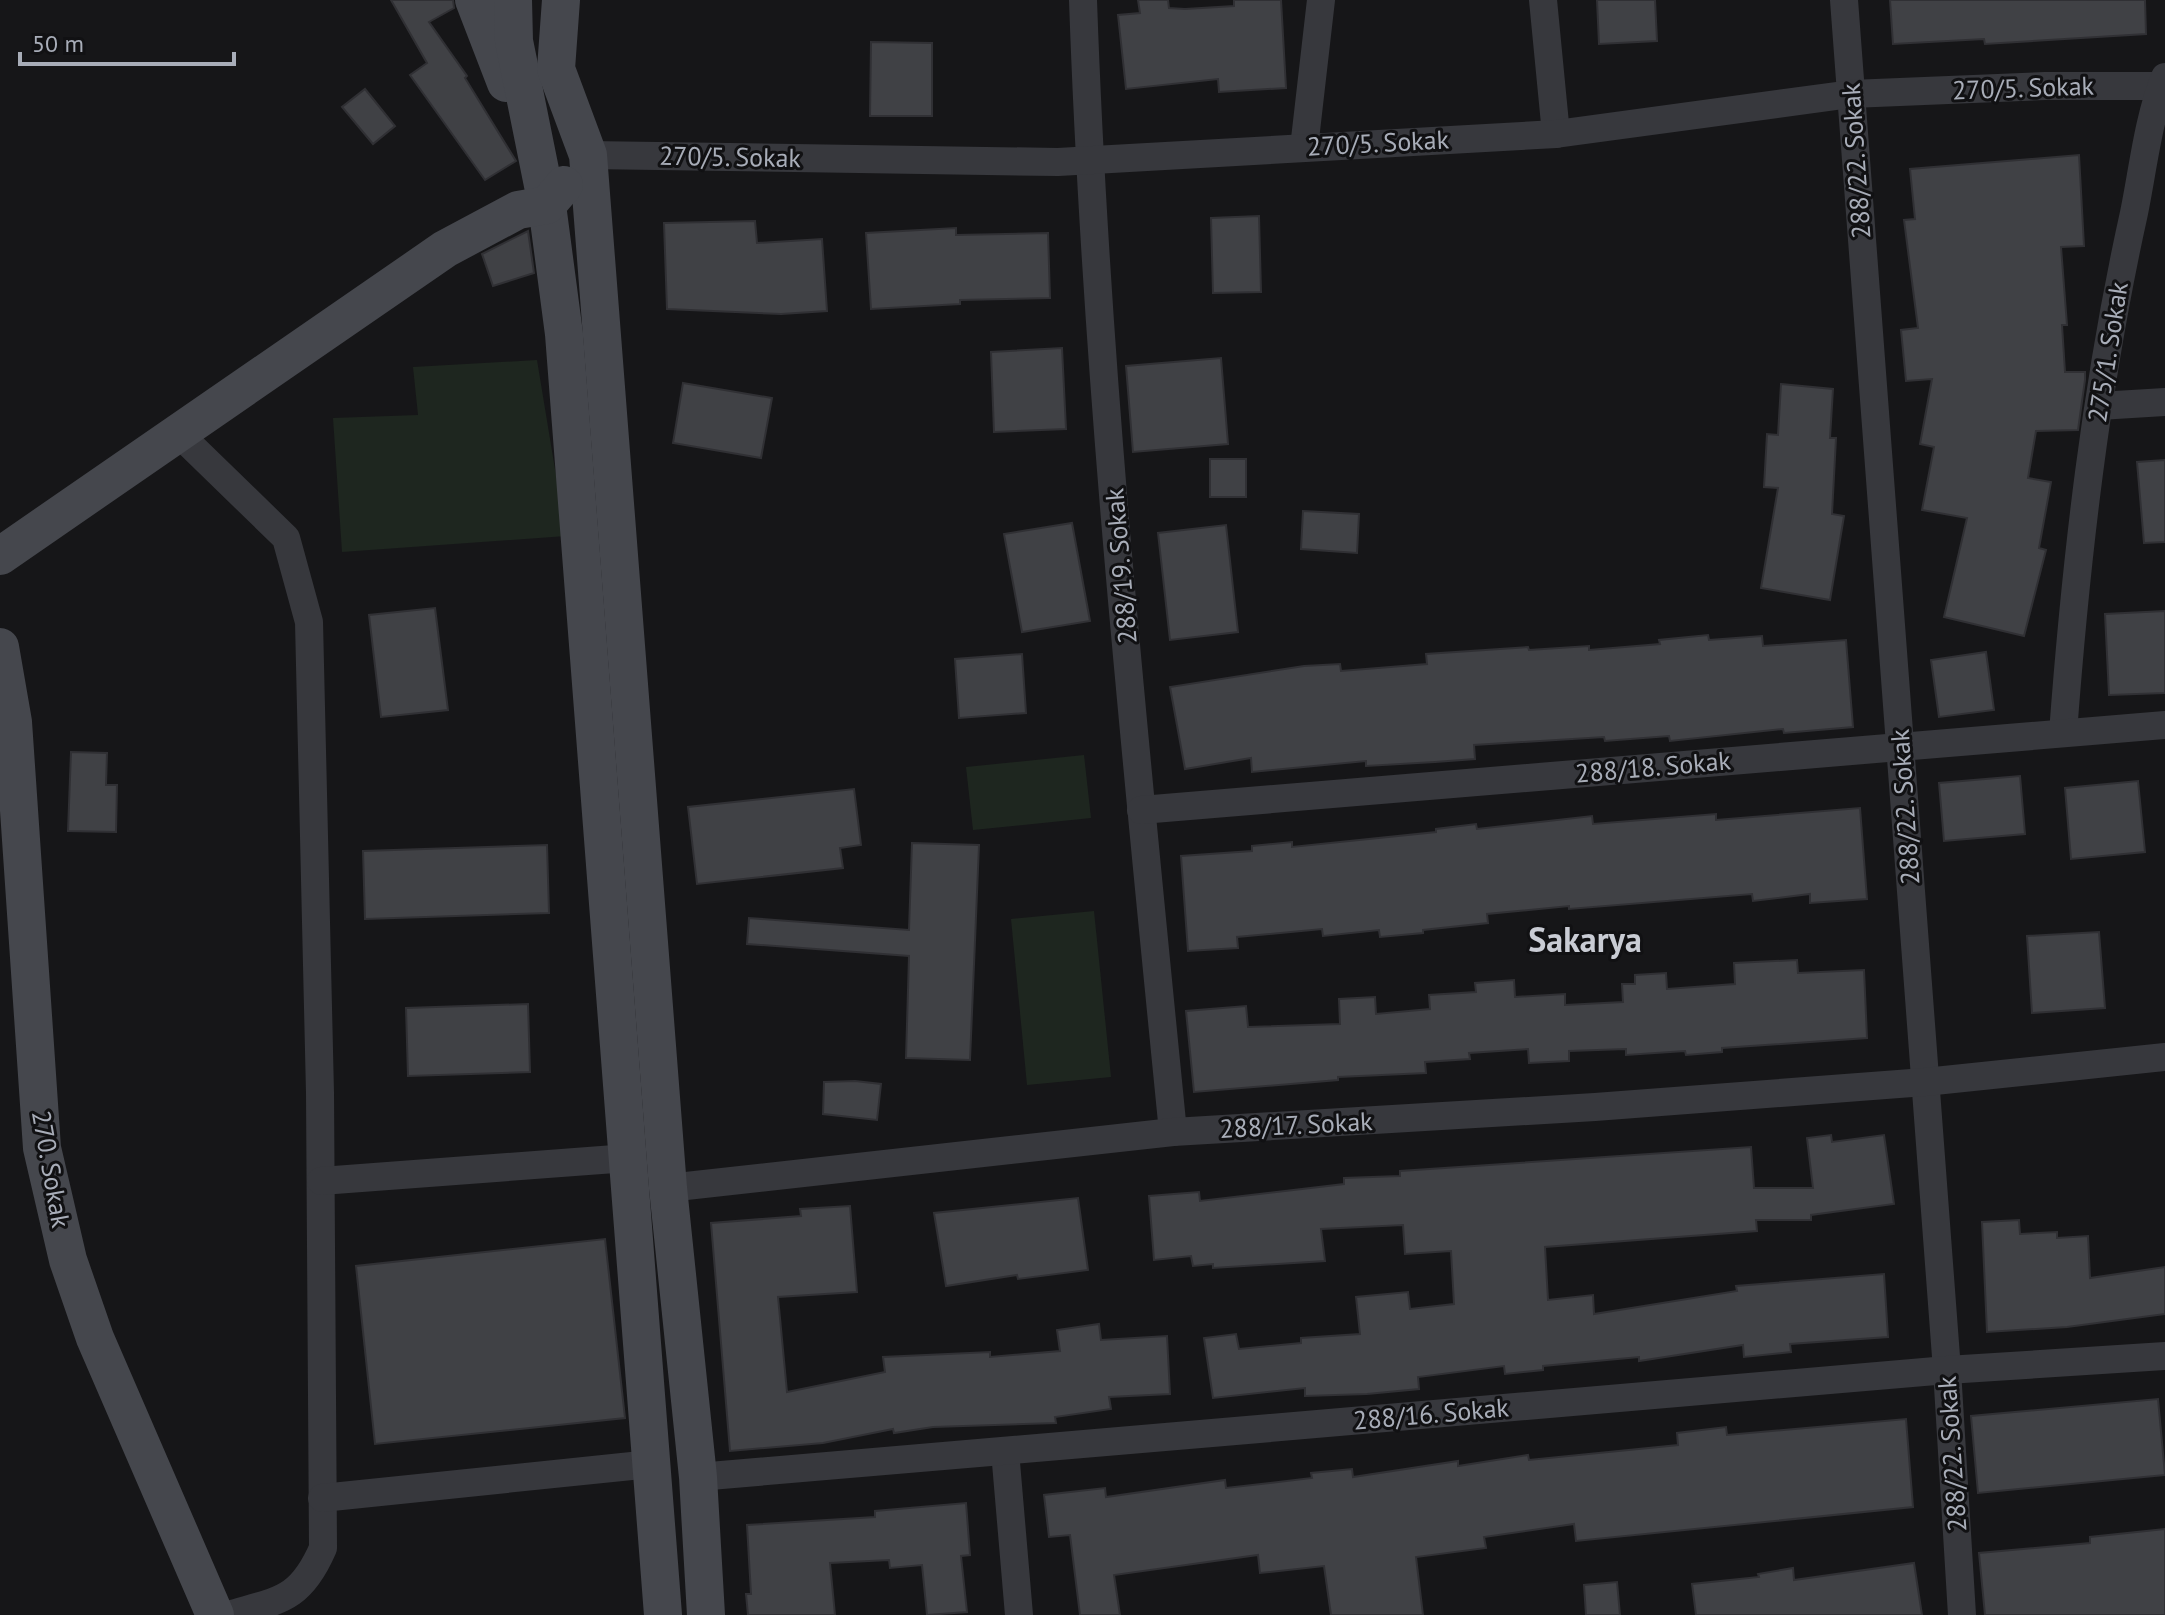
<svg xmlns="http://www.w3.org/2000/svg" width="2165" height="1615" viewBox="0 0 2165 1615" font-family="'PT Sans',sans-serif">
<rect width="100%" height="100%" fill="#161618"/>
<g fill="#1e261f">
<path d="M 537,360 L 566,536 L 342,552 L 333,418 L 418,415 L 413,367 Z"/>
<path d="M 1084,755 L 1091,818 L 973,830 L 966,767 Z"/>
<path d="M 1094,911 L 1111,1077 L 1027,1085 L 1011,919 Z"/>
</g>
<g fill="#404145" stroke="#303034" stroke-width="2">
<path d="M 391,0 L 453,0 L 454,8 L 429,22 L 467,76 L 465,78 L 516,161 L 485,180 L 410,75 L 427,63 Z"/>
<path d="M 1138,0 L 1168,0 L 1169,8 L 1185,9 L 1234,6 L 1234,0 L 1281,0 L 1286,88 L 1219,92 L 1218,79 L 1126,89 L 1118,15 L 1140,13 Z"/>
<path d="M 1597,0 L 1655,0 L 1657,41 L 1599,44 Z"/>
<path d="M 1890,0 L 2145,0 L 2146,34 L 1985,44 L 1984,39 L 1893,44 Z"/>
<path d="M 871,42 L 932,43 L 932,116 L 870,116 Z"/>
<path d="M 365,89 L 395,126 L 373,144 L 342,107 Z"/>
<path d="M 2079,155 L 2084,246 L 2061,247 L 2067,325 L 2062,325 L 2065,372 L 2085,372 L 2085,380 L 2078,430 L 2036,431 L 2028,478 L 2051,482 L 2039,548 L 2046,550 L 2024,636 L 1944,617 L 1967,518 L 1922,510 L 1934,447 L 1920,444 L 1932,379 L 1906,381 L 1901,330 L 1918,328 L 1904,220 L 1915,219 L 1910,169 Z"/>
<path d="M 1259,216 L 1261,292 L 1213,293 L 1211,218 Z"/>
<path d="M 755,221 L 757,243 L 822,239 L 827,311 L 781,314 L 667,309 L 664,223 Z"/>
<path d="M 956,228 L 956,235 L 1048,233 L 1050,298 L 960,300 L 960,304 L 871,309 L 866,233 Z"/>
<path d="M 528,231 L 534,273 L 493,286 L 482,254 Z"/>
<path d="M 1062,348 L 1066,429 L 994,432 L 991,352 Z"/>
<path d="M 1221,358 L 1228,444 L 1133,452 L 1126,366 Z"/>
<path d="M 683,383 L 772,398 L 761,458 L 673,443 Z"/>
<path d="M 1781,384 L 1833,389 L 1830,438 L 1836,438 L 1832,514 L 1844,516 L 1830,600 L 1761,588 L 1778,488 L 1764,487 L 1767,434 L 1778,435 Z"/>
<rect x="1210" y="459" width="36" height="38"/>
<path d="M 2165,460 L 2165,542 L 2144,543 L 2137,462 Z"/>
<path d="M 1303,511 L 1359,514 L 1357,553 L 1301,549 Z"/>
<path d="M 1072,523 L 1090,621 L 1022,632 L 1004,534 Z"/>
<path d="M 1226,525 L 1238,632 L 1170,640 L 1158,533 Z"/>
<path d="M 435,608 L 448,710 L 381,717 L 369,615 Z"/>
<path d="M 2165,611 L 2165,693 L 2109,695 L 2105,614 Z"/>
<path d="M 1708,635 L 1709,640 L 1762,636 L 1763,646 L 1846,640 L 1853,727 L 1784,733 L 1783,729 L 1670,741 L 1669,736 L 1605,741 L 1604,737 L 1474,745 L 1475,759 L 1435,762 L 1366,766 L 1366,761 L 1252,772 L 1251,758 L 1185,769 L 1170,687 L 1304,666 L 1340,664 L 1341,671 L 1427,664 L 1426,654 L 1528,647 L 1529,650 L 1589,646 L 1589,650 L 1660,644 L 1659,640 Z"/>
<path d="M 1986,652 L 1994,710 L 1939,717 L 1931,660 Z"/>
<path d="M 1022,654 L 1026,713 L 959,718 L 955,659 Z"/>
<path d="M 71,752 L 107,753 L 106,785 L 117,785 L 116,832 L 68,831 Z"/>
<path d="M 2020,776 L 2025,834 L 1944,841 L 1939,783 Z"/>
<path d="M 2138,781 L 2145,852 L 2071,859 L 2065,788 Z"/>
<path d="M 854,789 L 861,845 L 840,848 L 843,868 L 697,884 L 688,807 Z"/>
<path d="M 1860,808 L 1867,899 L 1810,903 L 1810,894 L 1753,901 L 1752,894 L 1569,909 L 1569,906 L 1487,914 L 1488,923 L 1423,930 L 1423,933 L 1380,937 L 1379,930 L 1323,936 L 1322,929 L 1237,937 L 1238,948 L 1188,951 L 1181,856 L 1252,851 L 1252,846 L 1292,842 L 1292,847 L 1436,832 L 1436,829 L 1476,824 L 1477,829 L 1592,816 L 1593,824 L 1716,814 L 1716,820 Z"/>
<path d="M 912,843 L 979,845 L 970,1060 L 906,1058 L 909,956 L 747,944 L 749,918 L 909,930 Z"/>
<path d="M 547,845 L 549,913 L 365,919 L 363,851 Z"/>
<path d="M 2099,932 L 2105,1008 L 2032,1013 L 2027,936 Z"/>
<path d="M 1797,960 L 1798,973 L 1864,970 L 1867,1038 L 1722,1048 L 1722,1052 L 1686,1055 L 1685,1051 L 1626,1055 L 1626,1049 L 1569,1051 L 1569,1061 L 1529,1063 L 1528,1049 L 1469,1053 L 1470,1059 L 1425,1062 L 1426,1073 L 1338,1077 L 1338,1080 L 1194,1092 L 1186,1011 L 1246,1006 L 1248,1027 L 1340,1024 L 1339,999 L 1375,997 L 1376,1014 L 1430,1009 L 1429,995 L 1476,992 L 1475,983 L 1514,980 L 1515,997 L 1565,994 L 1565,1005 L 1623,1002 L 1622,984 L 1635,984 L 1635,975 L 1666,973 L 1667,989 L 1735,984 L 1734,963 Z"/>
<path d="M 528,1004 L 530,1072 L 408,1076 L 406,1008 Z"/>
<path d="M 855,1081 L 881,1084 L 877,1120 L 823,1114 L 824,1082 Z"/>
<path d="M 1831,1135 L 1832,1142 L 1884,1135 L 1894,1204 L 1811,1215 L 1811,1220 L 1756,1220 L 1757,1231 L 1545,1247 L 1548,1300 L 1593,1295 L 1594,1314 L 1737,1291 L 1736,1286 L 1884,1274 L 1888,1337 L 1790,1344 L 1791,1352 L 1744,1357 L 1743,1345 L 1639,1361 L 1639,1357 L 1543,1366 L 1543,1370 L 1505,1374 L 1504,1366 L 1418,1377 L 1419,1389 L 1367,1394 L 1305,1396 L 1305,1388 L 1213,1398 L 1204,1338 L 1236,1334 L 1239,1349 L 1301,1343 L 1301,1338 L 1360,1334 L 1356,1297 L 1408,1292 L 1410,1309 L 1454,1304 L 1451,1251 L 1405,1254 L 1403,1225 L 1321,1229 L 1325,1261 L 1213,1268 L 1213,1264 L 1193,1266 L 1191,1256 L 1154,1260 L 1149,1196 L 1199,1192 L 1200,1201 L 1344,1184 L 1344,1178 L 1400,1176 L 1400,1171 L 1751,1147 L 1754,1188 L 1813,1188 L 1807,1138 Z"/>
<path d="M 1078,1198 L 1088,1270 L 1018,1279 L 1017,1275 L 946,1286 L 934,1213 Z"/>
<path d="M 850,1206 L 857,1292 L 778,1297 L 787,1392 L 885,1372 L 883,1357 L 990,1352 L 990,1357 L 1060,1351 L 1057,1330 L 1099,1324 L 1101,1340 L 1167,1336 L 1170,1394 L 1109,1397 L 1111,1409 L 1055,1417 L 1056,1423 L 933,1427 L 894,1433 L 893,1429 L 823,1443 L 730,1451 L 711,1223 L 801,1216 L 800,1209 Z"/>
<path d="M 2019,1220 L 2020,1234 L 2057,1232 L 2057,1238 L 2088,1236 L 2090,1278 L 2165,1267 L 2165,1314 L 2067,1327 L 1987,1332 L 1982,1222 Z"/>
<path d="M 605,1239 L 625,1418 L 375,1444 L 356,1266 Z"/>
<path d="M 2158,1399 L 2165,1475 L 1978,1493 L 1971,1416 Z"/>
<path d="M 1906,1419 L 1913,1507 L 1576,1541 L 1574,1524 L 1484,1537 L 1486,1548 L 1416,1557 L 1423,1615 L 1331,1615 L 1324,1566 L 1260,1573 L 1258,1555 L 1114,1575 L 1120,1615 L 1080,1615 L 1070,1535 L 1049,1537 L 1044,1495 L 1105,1488 L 1106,1497 L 1225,1480 L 1226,1488 L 1312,1478 L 1311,1473 L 1352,1469 L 1353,1477 L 1458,1461 L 1458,1466 L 1528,1455 L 1529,1460 L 1678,1445 L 1677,1433 L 1726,1427 L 1727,1435 Z"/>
<path d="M 966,1503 L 970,1555 L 961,1556 L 967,1612 L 927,1615 L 922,1565 L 890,1568 L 889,1560 L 830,1563 L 835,1615 L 748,1615 L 746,1594 L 751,1594 L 747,1525 L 875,1517 L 875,1511 Z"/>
<path d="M 2165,1529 L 2165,1615 L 1985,1615 L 1979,1553 L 2090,1543 L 2090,1537 Z"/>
<path d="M 1914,1563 L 1922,1615 L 1696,1615 L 1692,1584 L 1759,1577 L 1758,1574 L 1793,1568 L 1794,1580 Z"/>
<path d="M 1617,1582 L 1620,1615 L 1586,1615 L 1584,1585 Z"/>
</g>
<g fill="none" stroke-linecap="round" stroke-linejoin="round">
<g stroke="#37383d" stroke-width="28">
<path d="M 1083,0 C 1096,376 1136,757 1173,1132"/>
<path d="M 1543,0 L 1556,134"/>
<path d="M 1844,0 L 1947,1370 L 1962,1615"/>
<path d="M 1304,148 L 1321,0"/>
<path d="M 588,155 L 1058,162 L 1556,134 L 1851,94 L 2045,86 L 2165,86"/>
<path d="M 2099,406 L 2165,402"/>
<path d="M 178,433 L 286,538 L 309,622 L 320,1093 L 323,1548 C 300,1601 279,1600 228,1615"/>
<path d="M 2063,733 C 2076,559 2096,384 2134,213 C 2143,169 2148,119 2165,77"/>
<path d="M 1141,810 L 2165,725"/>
<path d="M 321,1181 L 628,1158"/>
<path d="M 668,1188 L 1173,1132 L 1595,1107 L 1925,1082 L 2165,1057"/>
<path d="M 1005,1451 L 1019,1615"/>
<path d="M 698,1477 L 1947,1370 L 2165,1356"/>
<path d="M 322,1498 L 651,1464"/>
</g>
<g stroke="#45474d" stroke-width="38">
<path d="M 474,0 L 506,83"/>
<path d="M 513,0 L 514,41 L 547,205 L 564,334 L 663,1615"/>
<path d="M 561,0 L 556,69 L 588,155 L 668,1188 L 698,1477 L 706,1615"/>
<path d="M 0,556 L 445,249 L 518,210 L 547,205 L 564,185"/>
<path d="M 0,647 L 13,722 L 42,1148 L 68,1260 L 95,1338 L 215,1615"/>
</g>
</g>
<g text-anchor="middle" stroke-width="6" stroke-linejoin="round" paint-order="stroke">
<g font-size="26" fill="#a8adb8" stroke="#111113">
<text transform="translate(2023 88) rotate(-2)" y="9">270/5. Sokak</text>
<text transform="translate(1378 143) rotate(-3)" y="9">270/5. Sokak</text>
<text transform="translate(730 157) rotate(1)" y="9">270/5. Sokak</text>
<text transform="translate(1856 161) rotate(-94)" y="9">288/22. Sokak</text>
<text transform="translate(2108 352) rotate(-81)" y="9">275/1. Sokak</text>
<text transform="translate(1121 566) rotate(-95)" y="9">288/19. Sokak</text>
<text transform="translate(1653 767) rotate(-5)" y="9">288/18. Sokak</text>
<text transform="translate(1905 807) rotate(-94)" y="9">288/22. Sokak</text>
<text transform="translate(1296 1125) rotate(-3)" y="9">288/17. Sokak</text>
<text transform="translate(51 1169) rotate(80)" y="9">270. Sokak</text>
<text transform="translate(1431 1414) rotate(-5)" y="9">288/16. Sokak</text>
<text transform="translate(1952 1454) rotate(-94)" y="9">288/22. Sokak</text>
</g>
<g font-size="34" font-weight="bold" fill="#c9ccd4" stroke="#111113">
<text x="1585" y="952">Sakarya</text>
</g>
</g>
<path d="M20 52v12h214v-12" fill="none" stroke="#a8adb8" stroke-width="4"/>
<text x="32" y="52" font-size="24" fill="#a8adb8" stroke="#111113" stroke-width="6" paint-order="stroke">50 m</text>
</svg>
